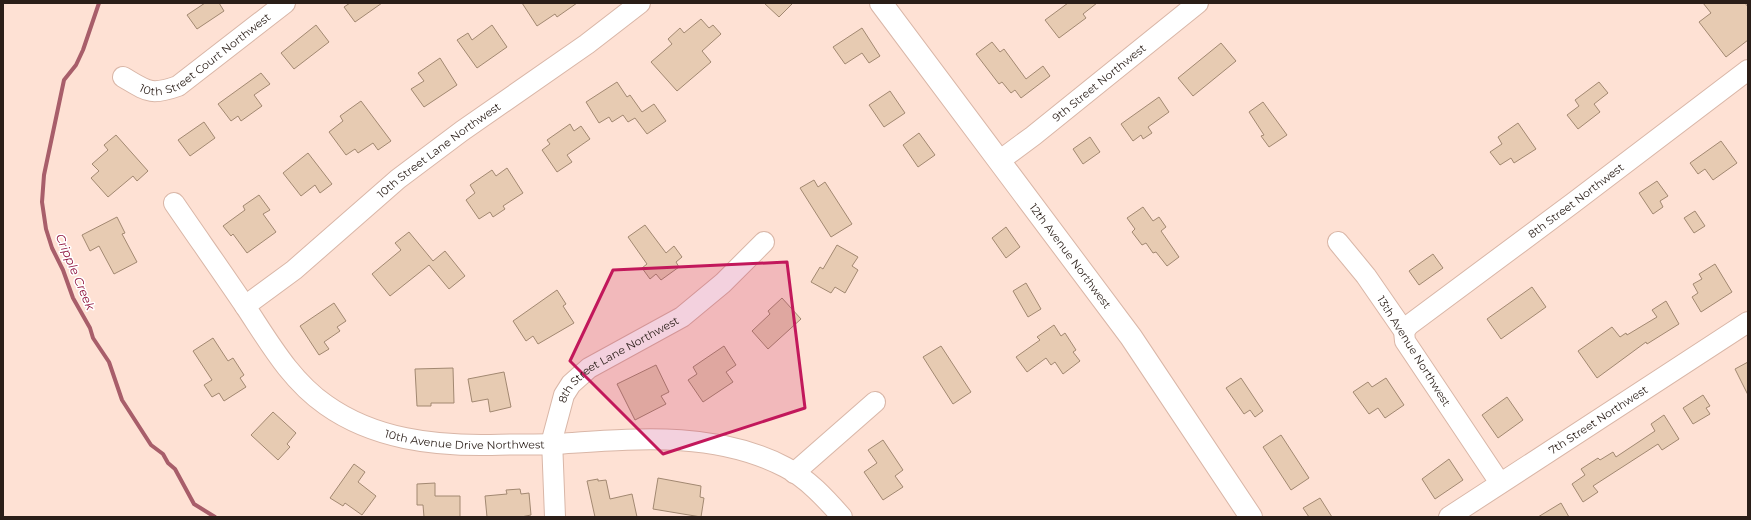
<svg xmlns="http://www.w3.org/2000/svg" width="1751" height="520" viewBox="0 0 1751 520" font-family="Montserrat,sans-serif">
<rect width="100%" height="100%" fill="#fee1d4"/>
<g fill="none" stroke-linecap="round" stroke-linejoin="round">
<path stroke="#a85e6a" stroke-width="4" d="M 99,3 L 83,50 L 76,65 L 64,80 L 44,175 L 42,202 L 46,229 L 52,248 L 63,270 L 73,298 L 90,328 L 93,338 L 109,362 L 122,400 L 151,445 L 163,454 L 168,463 L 175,469 L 194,504 L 215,517"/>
</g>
<g fill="#e7cbb2" stroke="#a28871">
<path d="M 205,3 L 219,3 L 224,11 L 197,29 L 187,15 Z"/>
<path d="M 350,3 L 382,3 L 355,22 L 344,7 Z"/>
<path d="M 522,3 L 577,3 L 557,17 L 555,14 L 537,26 Z"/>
<path d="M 764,3 L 793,3 L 779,17 Z"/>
<path d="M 1068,3 L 1097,3 L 1083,14 L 1086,18 L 1059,38 L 1045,20 Z"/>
<path d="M 1703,3 L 1745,3 L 1748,7 L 1748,40 L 1726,57 L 1699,22 L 1711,13 Z"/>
<path d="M 701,19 L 709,28 L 713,25 L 721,34 L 702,51 L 711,62 L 677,91 L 651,62 L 672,44 L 668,39 L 680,28 L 684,33 Z"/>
<path d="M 316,25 L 329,42 L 294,69 L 281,53 Z"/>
<path d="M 492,25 L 507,47 L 477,68 L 457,40 L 468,33 L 472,40 Z"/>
<path d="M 862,28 L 880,56 L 869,63 L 862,53 L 845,64 L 833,47 Z"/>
<path d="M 992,42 L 1000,52 L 1004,49 L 1026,79 L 1043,66 L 1050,76 L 1021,98 L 1015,90 L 1011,93 L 1002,82 L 999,84 L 976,54 Z"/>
<path d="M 1221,43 L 1236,61 L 1193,96 L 1178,78 Z"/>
<path d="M 440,58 L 457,85 L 424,107 L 411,89 L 424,81 L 418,73 Z"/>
<path d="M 261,73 L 270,84 L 254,95 L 262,106 L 241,121 L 238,116 L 231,121 L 218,104 Z"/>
<path d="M 617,82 L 627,97 L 630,95 L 642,112 L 654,104 L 666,121 L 647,134 L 635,118 L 628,122 L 623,115 L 612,122 L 609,117 L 599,123 L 586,102 Z"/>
<path d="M 1599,82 L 1608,93 L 1594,104 L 1600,112 L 1578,129 L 1567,115 L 1579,106 L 1575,100 Z"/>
<path d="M 890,91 L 905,113 L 884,127 L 869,105 Z"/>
<path d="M 1159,97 L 1169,112 L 1148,127 L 1152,133 L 1143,139 L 1141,135 L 1133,141 L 1121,124 Z"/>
<path d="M 361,101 L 391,141 L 378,150 L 373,143 L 358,153 L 355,149 L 346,155 L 329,132 L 343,121 L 340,116 Z"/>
<path d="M 1263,102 L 1287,135 L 1269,147 L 1261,136 L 1264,135 L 1249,112 Z"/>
<path d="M 204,122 L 215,138 L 190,156 L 178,140 Z"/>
<path d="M 1518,123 L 1536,149 L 1514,163 L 1511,158 L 1500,165 L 1490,152 L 1502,144 L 1498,137 Z"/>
<path d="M 570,124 L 574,131 L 581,126 L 590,139 L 567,155 L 572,162 L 557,172 L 542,150 L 550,144 L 547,140 Z"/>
<path d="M 919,133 L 935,155 L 918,167 L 903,145 Z"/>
<path d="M 116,135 L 148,171 L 137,181 L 133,176 L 108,197 L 91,178 L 99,171 L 92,164 L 108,150 L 104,145 Z"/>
<path d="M 1090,137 L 1100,152 L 1083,164 L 1073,149 Z"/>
<path d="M 1721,141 L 1737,163 L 1713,180 L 1705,169 L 1698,174 L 1690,163 Z"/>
<path d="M 308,153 L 332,184 L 320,193 L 315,185 L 301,196 L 283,173 Z"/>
<path d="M 507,168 L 523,193 L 503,206 L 505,209 L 493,217 L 490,212 L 479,219 L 466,200 L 475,193 L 470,185 L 492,170 L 496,176 Z"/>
<path d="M 814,180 L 818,187 L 825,182 L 852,224 L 831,237 L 800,188 Z"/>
<path d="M 1657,181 L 1668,196 L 1660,201 L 1663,207 L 1653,214 L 1639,193 Z"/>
<path d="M 259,195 L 270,210 L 263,214 L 276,232 L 247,253 L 233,234 L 231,236 L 223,226 L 245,210 L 243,206 Z"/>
<path d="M 1143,207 L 1153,221 L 1159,217 L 1166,227 L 1161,231 L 1179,257 L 1167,266 L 1156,252 L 1153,253 L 1146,243 L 1142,245 L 1132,232 L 1135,229 L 1127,218 Z"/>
<path d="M 1695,211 L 1705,226 L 1694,233 L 1684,218 Z"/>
<path d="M 117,217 L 125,233 L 122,234 L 137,262 L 114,274 L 99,246 L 90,251 L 82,235 Z"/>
<path d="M 645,225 L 666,253 L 674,246 L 682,257 L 676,262 L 679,267 L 661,280 L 656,274 L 650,279 L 642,268 L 647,264 L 628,237 Z"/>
<path d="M 1006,227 L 1020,247 L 1006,258 L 992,238 Z"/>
<path d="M 409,232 L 433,261 L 445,251 L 465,276 L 449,289 L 429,265 L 390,296 L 372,274 L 401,250 L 395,243 Z"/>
<path d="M 837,245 L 858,257 L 852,266 L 858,270 L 845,293 L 835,287 L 831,293 L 811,282 L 820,267 L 823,269 Z"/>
<path d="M 1433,254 L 1443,268 L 1419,285 L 1409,271 Z"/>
<path d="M 1715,264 L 1732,292 L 1701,312 L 1692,297 L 1698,293 L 1693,284 L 1702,279 L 1699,274 Z"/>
<path d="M 1026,283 L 1041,309 L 1028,317 L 1013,291 Z"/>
<path d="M 1532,287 L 1546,307 L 1501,339 L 1487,319 Z"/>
<path d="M 557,290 L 566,304 L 563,306 L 574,323 L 538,344 L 533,336 L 526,341 L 513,321 Z"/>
<path d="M 782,298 L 801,319 L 768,349 L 752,331 L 770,314 L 768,311 Z"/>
<path d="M 1666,301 L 1679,324 L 1647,344 L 1646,342 L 1597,378 L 1578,351 L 1612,327 L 1620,337 L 1626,333 L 1627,335 L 1657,317 L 1652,310 Z"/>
<path d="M 334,303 L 346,321 L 337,327 L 340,331 L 324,342 L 329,349 L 319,355 L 300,326 Z"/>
<path d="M 1054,325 L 1061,336 L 1065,333 L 1076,350 L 1073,352 L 1080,361 L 1063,374 L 1055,362 L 1051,365 L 1046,358 L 1027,372 L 1016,357 L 1040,340 L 1037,337 Z"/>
<path d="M 213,338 L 228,361 L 233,358 L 244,375 L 240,378 L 246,387 L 224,401 L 219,393 L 212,397 L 204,385 L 212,380 L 193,351 Z"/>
<path d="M 724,346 L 736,365 L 726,372 L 733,382 L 703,402 L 688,380 L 697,374 L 693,367 Z"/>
<path d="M 941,346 L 971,392 L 953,404 L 923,357 Z"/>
<path d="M 1748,362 L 1748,395 L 1735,369 Z"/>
<path d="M 656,365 L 669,392 L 661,396 L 666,404 L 635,420 L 617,384 Z"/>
<path d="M 453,368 L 454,403 L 431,403 L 431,406 L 417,406 L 415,369 Z"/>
<path d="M 504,372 L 511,407 L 490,412 L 488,399 L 472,402 L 468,379 Z"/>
<path d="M 1241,378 L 1263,411 L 1255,417 L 1250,410 L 1244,414 L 1226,388 Z"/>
<path d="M 1386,378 L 1404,405 L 1385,418 L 1378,408 L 1369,414 L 1353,392 L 1368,382 L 1372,387 Z"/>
<path d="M 1703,395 L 1710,406 L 1706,408 L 1710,414 L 1693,424 L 1683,408 Z"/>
<path d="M 1507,397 L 1523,420 L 1498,438 L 1482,415 Z"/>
<path d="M 273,412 L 296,433 L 287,444 L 290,447 L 278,460 L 251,435 Z"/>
<path d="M 1664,415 L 1679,439 L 1662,450 L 1658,444 L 1593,486 L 1598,492 L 1583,502 L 1572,484 L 1585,475 L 1581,469 L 1598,458 L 1600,460 L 1613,452 L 1616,457 L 1655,431 L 1651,424 Z"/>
<path d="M 1281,435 L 1309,478 L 1291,490 L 1263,447 Z"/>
<path d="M 883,440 L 903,470 L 895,476 L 903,487 L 883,500 L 864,472 L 877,463 L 868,450 Z"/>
<path d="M 1449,459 L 1463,480 L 1435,499 L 1422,479 Z"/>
<path d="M 354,464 L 365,472 L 358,482 L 376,496 L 362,515 L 345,503 L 343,506 L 330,498 Z"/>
<path d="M 658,478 L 701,486 L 700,497 L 704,498 L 701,517 L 653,509 Z"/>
<path d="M 598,479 L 598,481 L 606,480 L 610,499 L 632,494 L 637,517 L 595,517 L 587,481 Z"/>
<path d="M 435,483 L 435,496 L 460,496 L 460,517 L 424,517 L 423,505 L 417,505 L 417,484 Z"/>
<path d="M 520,489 L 521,494 L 529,493 L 531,515 L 521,517 L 487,517 L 485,496 L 507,494 L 506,490 Z"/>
<path d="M 1320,498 L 1332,517 L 1309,517 L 1303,508 Z"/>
<path d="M 1561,503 L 1569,517 L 1538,517 Z"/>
</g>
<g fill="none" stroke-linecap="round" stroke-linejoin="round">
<g stroke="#d9b6a7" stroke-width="22">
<g id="minor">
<path id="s1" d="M 123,77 C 147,91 150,96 178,86 L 285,3"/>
<path id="s2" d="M 999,161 L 1033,136 L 1198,3"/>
<path id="s3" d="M 174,203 C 198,238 222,272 245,306 C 269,342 290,380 326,405 C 374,439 434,446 491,445 C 513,444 534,445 556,444 C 632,439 714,430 785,467 C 807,478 826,499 842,517"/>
<path d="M 1338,242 L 1366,276 L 1404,331 L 1405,341 L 1500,483"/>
<path id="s4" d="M 245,306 L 294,270 L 398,179 L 462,131 L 587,44 L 640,3"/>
<path id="s5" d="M 1404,331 L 1409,325 L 1573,203 L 1748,70"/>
<path d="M 794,473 L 875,402"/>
<path id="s6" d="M 555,517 L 552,440 L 564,395 L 571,384 L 589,368 L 682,317 L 723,283 L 764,242"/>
<path id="s7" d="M 1449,517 L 1748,322"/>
</g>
</g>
<g stroke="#d9b6a7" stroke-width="24">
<g id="major">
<path id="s8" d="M 881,3 L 1131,337 L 1251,517"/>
</g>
</g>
<use href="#minor" stroke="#fff" stroke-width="20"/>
<use href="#major" stroke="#fff" stroke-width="22"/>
</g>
<path fill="#c2185b" fill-opacity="0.2" stroke="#c2185b" stroke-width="3" stroke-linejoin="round" d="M 787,262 L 805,408 L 663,454 L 570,361 L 613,270 Z"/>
<g text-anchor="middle" stroke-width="3" stroke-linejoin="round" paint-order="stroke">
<g font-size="11" fill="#2a1e18" stroke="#fff">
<text dy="4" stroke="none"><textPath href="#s1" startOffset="97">10th Street Court Northwest</textPath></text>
<text dy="4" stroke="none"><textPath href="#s2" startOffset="127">9th Street Northwest</textPath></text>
<text dy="4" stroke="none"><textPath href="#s4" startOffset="249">10th Street Lane Northwest</textPath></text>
<text dy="4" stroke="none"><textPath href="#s5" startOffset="216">8th Street Northwest</textPath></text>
<text dy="4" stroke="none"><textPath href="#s8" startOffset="316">12th Avenue Northwest</textPath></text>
<text transform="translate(1414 351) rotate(58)" y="4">13th Avenue Northwest</text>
<text dy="4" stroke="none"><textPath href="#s6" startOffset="189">8th Street Lane Northwest</textPath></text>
<text dy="4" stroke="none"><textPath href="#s7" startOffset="178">7th Street Northwest</textPath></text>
<text dy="4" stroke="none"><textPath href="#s3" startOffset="400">10th Avenue Drive Northwest</textPath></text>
</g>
<g font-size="12" font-style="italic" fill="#90163f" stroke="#fff">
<text transform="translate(75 272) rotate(67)" y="4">Cripple Creek</text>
</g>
</g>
<rect width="1751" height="520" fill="none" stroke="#2a1e18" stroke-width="8"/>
</svg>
